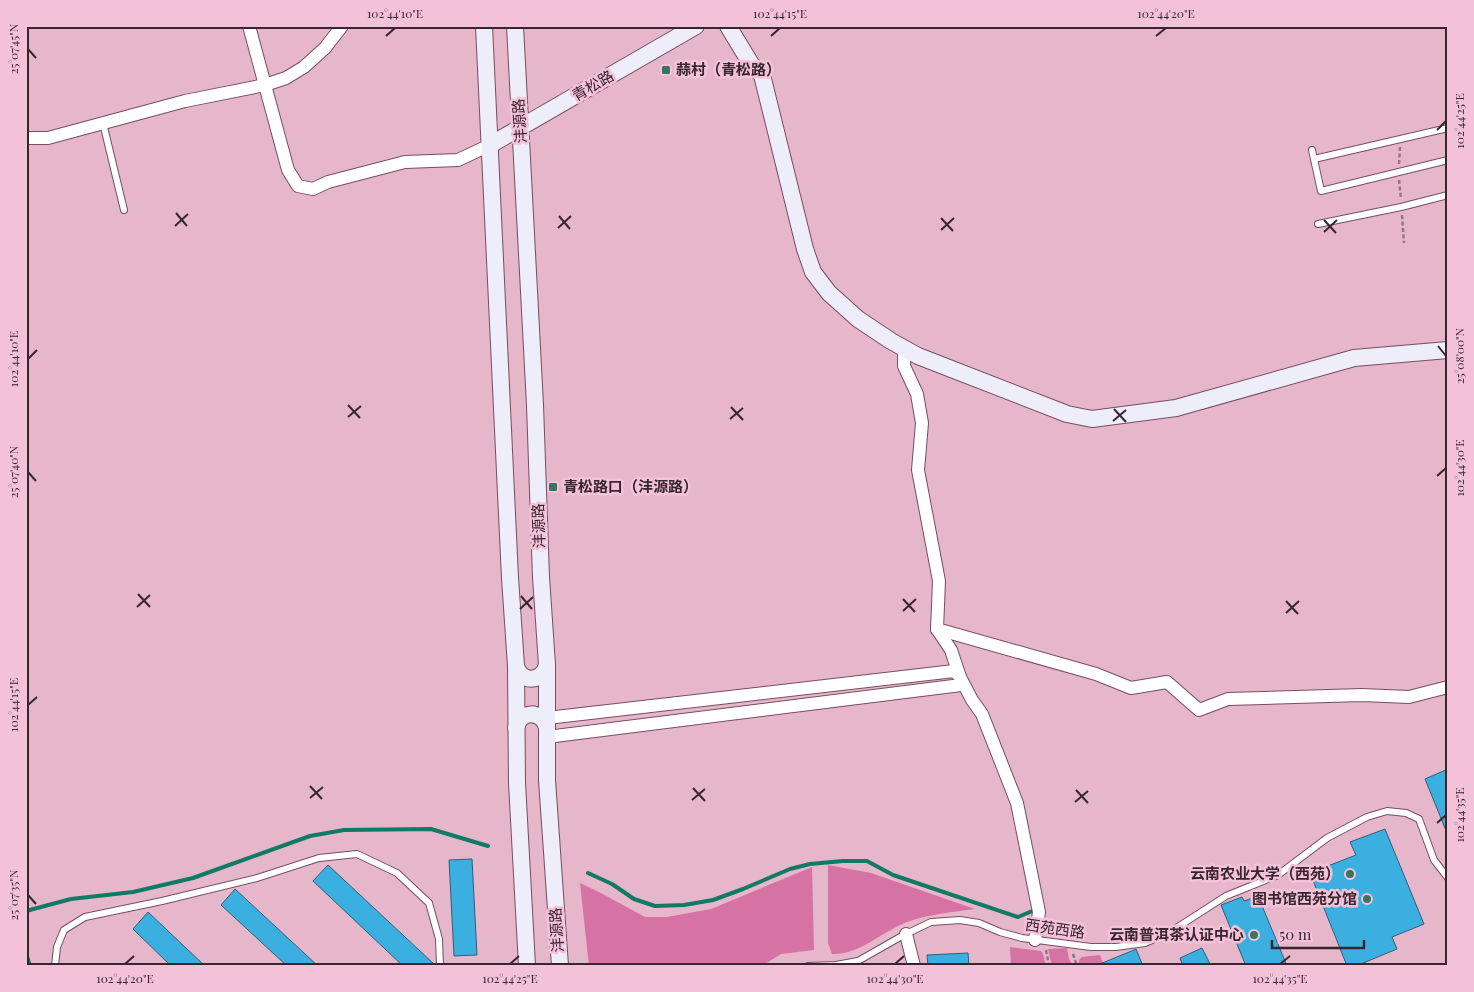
<svg xmlns="http://www.w3.org/2000/svg" width="1474" height="992" viewBox="0 0 1474 992" font-family="'Playfair Display','Noto Sans SC',serif">
<rect width="100%" height="100%" fill="#e6b6cb"/>
<g fill="#d673a4">
<path d="M 828,865 L 871,873 L 975,909 C 953,912 931,914 910,921 C 883,930 861,955 832,954 L 828,943 Z"/>
<path d="M 812,867 L 814,950 L 781,954 L 762,966 L 589,966 L 580,883 L 601,893 L 645,917 L 667,917 L 711,909 Z"/>
<path d="M 1010,947 L 1041,951 L 1043,954 L 1046,966 L 1011,966 Z"/>
<path d="M 1067,948 L 1069,959 L 1073,966 L 1052,966 L 1048,949 Z"/>
<path d="M 1100,955 L 1104,966 L 1079,966 L 1079,960 L 1082,957 Z"/>
</g>
<g fill="none" stroke-linecap="round" stroke-linejoin="round">
<g stroke="#117a64" stroke-width="4">
<path d="M 588,873 L 612,884 L 634,899 L 655,906 L 684,905 L 713,900 L 743,889 L 790,869 L 810,864 L 843,861 L 867,861 L 893,875 L 1018,917 L 1037,909"/>
<path d="M 26,911 L 71,899 L 133,892 L 193,878 L 310,836 L 344,830 L 431,829 L 488,846"/>
<path d="M 26,953 L 30,966"/>
</g>
</g>
<g fill="#3bb0e0" stroke="#305f75">
<path d="M 1448,769 L 1448,833 L 1447,833 L 1425,779 Z"/>
<path d="M 1385,829 L 1424,924 L 1392,937 L 1397,949 L 1356,966 L 1347,966 L 1310,873 L 1356,855 L 1350,842 Z"/>
<path d="M 472,859 L 477,955 L 454,956 L 449,860 Z"/>
<path d="M 328,865 L 435,965 L 435,966 L 403,966 L 313,881 Z"/>
<path d="M 235,889 L 318,966 L 287,966 L 221,905 Z"/>
<path d="M 1258,896 L 1287,966 L 1246,966 L 1221,905 L 1242,897 L 1244,901 Z"/>
<path d="M 148,912 L 205,966 L 171,966 L 133,929 Z"/>
<path d="M 1202,948 L 1211,966 L 1183,966 L 1180,958 Z"/>
<path d="M 1136,949 L 1143,966 L 1095,966 L 1134,950 Z"/>
<path d="M 968,953 L 969,966 L 928,966 L 927,955 Z"/>
</g>
<g fill="none" stroke-linecap="round" stroke-linejoin="round">
<g stroke="#774d61" stroke-width="8">
<g id="lane">
<path d="M 103,123 L 124,210"/>
<path d="M 1312,150 L 1321,191 L 1448,160"/>
<path d="M 1314,159 L 1448,128"/>
<path d="M 1318,224 L 1401,207 L 1448,195"/>
<path d="M 55,966 L 57,947 L 64,930 L 85,917 L 162,901 L 257,878 L 319,858 L 357,854 L 397,873 L 429,903 L 439,939 L 440,966"/>
<path d="M 808,966 L 836,965 L 858,961 L 902,936 L 931,922 L 960,920 L 979,923 L 1000,932 L 1022,938 L 1091,947 L 1116,947 L 1145,943 L 1170,932 L 1226,896 L 1278,875 L 1327,838 L 1367,817 L 1387,811 L 1406,813 L 1419,819 L 1434,860 L 1448,878"/>
</g>
</g>
<g stroke="#774d61" stroke-width="14">
<g id="street">
<path d="M 249,26 L 288,170 L 298,186 L 313,189 L 328,182 L 405,162 L 458,160 L 490,145"/>
<path d="M 26,138 L 48,138 L 185,101 L 265,85 L 286,78 L 304,67 L 325,48 L 342,26"/>
<path d="M 904,348 L 904,366 L 917,394 L 922,423 L 918,470 L 939,581 L 937,629 L 1096,674 L 1131,688 L 1167,682 L 1199,710 L 1228,699 L 1362,695 L 1409,697 L 1448,687"/>
<path d="M 937,629 L 951,650 L 960,677 L 972,700 L 982,714 L 1017,803 L 1039,912 L 1035,940"/>
<path d="M 547,718 L 954,671 L 960,677 L 961,685 L 547,737"/>
<path d="M 906,934 L 914,966"/>
</g>
</g>
<g stroke="#774d61" stroke-width="18">
<g id="secondary">
<path d="M 484,26 L 510,578 L 516,666 L 517,783 L 527,966"/>
<path d="M 515,26 L 535,405 L 541,577 L 547,665 L 547,780 L 560,966"/>
<path d="M 728,26 L 751,64 L 762,75 L 805,249 L 813,272 L 829,293 L 858,319 L 891,341 L 918,356 L 1067,414 L 1092,419 L 1176,408 L 1354,358 L 1448,350"/>
<path d="M 490,145 L 696,26"/>
<path d="M 516,666 C 522,684 542,682 547,665"/>
<path d="M 516,728 C 520,710 541,710 547,727"/>
</g>
</g>
<g stroke="#967483" stroke-width="2.5" stroke-dasharray="4 2.5" stroke-linecap="butt">
<path d="M 1399,164 L 1400,147"/>
<path d="M 1399,180 L 1401,199"/>
<path d="M 1402,215 L 1404,243"/>
<path d="M 1046,950 L 1049,966"/>
<path d="M 1073,954 L 1077,966"/>
</g>
<use href="#lane" stroke="#fff" stroke-width="6"/>
<use href="#street" stroke="#fff" stroke-width="12"/>
<use href="#secondary" stroke="#eeedfa" stroke-width="16"/>
</g>
<path fill="none" stroke="#38262e" stroke-width="2" d="M 386,36 L 395,28M 771,36 L 780,28M 1156,36 L 1166,28M 28,49 L 36,58M 1437,130 L 1446,121M 176,213 L 187,226M 559,216 L 570,229M 941,218 L 953,231M 1324,220 L 1336,233M 175,226 L 188,214M 558,228 L 571,216M 941,230 L 954,218M 1324,232 L 1337,220M 1438,346 L 1446,356M 28,359 L 37,350M 348,405 L 360,418M 731,407 L 743,420M 1114,409 L 1126,422M 348,417 L 361,406M 730,419 L 743,408M 1113,421 L 1126,410M 28,472 L 36,481M 1437,476 L 1446,468M 138,594 L 150,607M 521,596 L 532,609M 903,599 L 915,612M 1286,601 L 1298,614M 137,607 L 150,595M 520,609 L 533,597M 903,611 L 916,599M 1286,613 L 1299,601M 28,705 L 37,697M 310,786 L 322,799M 693,788 L 705,801M 1076,790 L 1088,803M 310,798 L 323,787M 692,800 L 705,789M 1075,802 L 1088,791M 1437,823 L 1446,815M 28,895 L 36,904M 125,964 L 134,956M 510,964 L 519,956M 895,964 L 904,956M 1280,964 L 1290,956"/>
<g fill="#387662" stroke="#f3c2d8" stroke-width="2">
<rect x="661" y="65" width="10" height="10" rx="2.5"/>
<rect x="548" y="482" width="10" height="10" rx="2.5"/>
<circle cx="1350" cy="874" r="5"/>
<circle cx="1367" cy="899" r="5"/>
<circle cx="1254" cy="935" r="5"/>
</g>
<g text-anchor="middle" stroke-width="5" stroke-linejoin="round" paint-order="stroke">
<g font-size="15" font-weight="bold" fill="#38262e" stroke="#f3c2d8" text-anchor="end">
<text x="676" y="75" text-anchor="start">蒜村（青松路）</text>
<text x="563" y="492" text-anchor="start">青松路口（沣源路）</text>
<text x="1340" y="879">云南农业大学（西苑）</text>
<text x="1357" y="904">图书馆西苑分馆</text>
<text x="1244" y="940">云南普洱茶认证中心</text>
</g>
<g font-size="15" fill="#38262e" stroke="#f3c2d8">
<text transform="translate(593 86) rotate(-30)" y="5">青松路</text>
<text transform="translate(520 121) rotate(-94)" y="5">沣源路</text>
<text transform="translate(539 526) rotate(-92)" y="5">沣源路</text>
<text transform="translate(1055 929) rotate(8)" y="5">西苑西路</text>
<text transform="translate(557 930) rotate(-94)" y="5">沣源路</text>
</g>
</g>
<rect width="1474" height="992" fill="none" stroke="#f3c2d8" stroke-width="55"/>
<path d="M1272 940v8h92v-8" fill="none" stroke="#38262e" stroke-width="2.5"/>
<text x="1279" y="940" font-size="15" fill="#38262e" stroke="#f3c2d8" stroke-width="4" paint-order="stroke">50 m</text>
<rect x="28" y="28" width="1418" height="936" fill="none" stroke="#38262e" stroke-width="2"/>
<g font-size="12" text-anchor="middle" fill="#38262e">
<text x="395" y="18">102°44'10"E</text>
<text x="780" y="18">102°44'15"E</text>
<text x="1166" y="18">102°44'20"E</text>
<text transform="translate(14 49) rotate(-90)" y="4">25°07'45"N</text>
<text transform="translate(1460 121) rotate(-90)" y="4">102°44'25"E</text>
<text transform="translate(1460 356) rotate(-90)" y="4">25°08'00"N</text>
<text transform="translate(14 359) rotate(-90)" y="4">102°44'10"E</text>
<text transform="translate(1460 468) rotate(-90)" y="4">102°44'30"E</text>
<text transform="translate(14 472) rotate(-90)" y="4">25°07'40"N</text>
<text transform="translate(14 705) rotate(-90)" y="4">102°44'15"E</text>
<text transform="translate(1460 815) rotate(-90)" y="4">102°44'35"E</text>
<text transform="translate(14 895) rotate(-90)" y="4">25°07'35"N</text>
<text x="125" y="983">102°44'20"E</text>
<text x="510" y="983">102°44'25"E</text>
<text x="895" y="983">102°44'30"E</text>
<text x="1280" y="983">102°44'35"E</text>
</g>
</svg>
